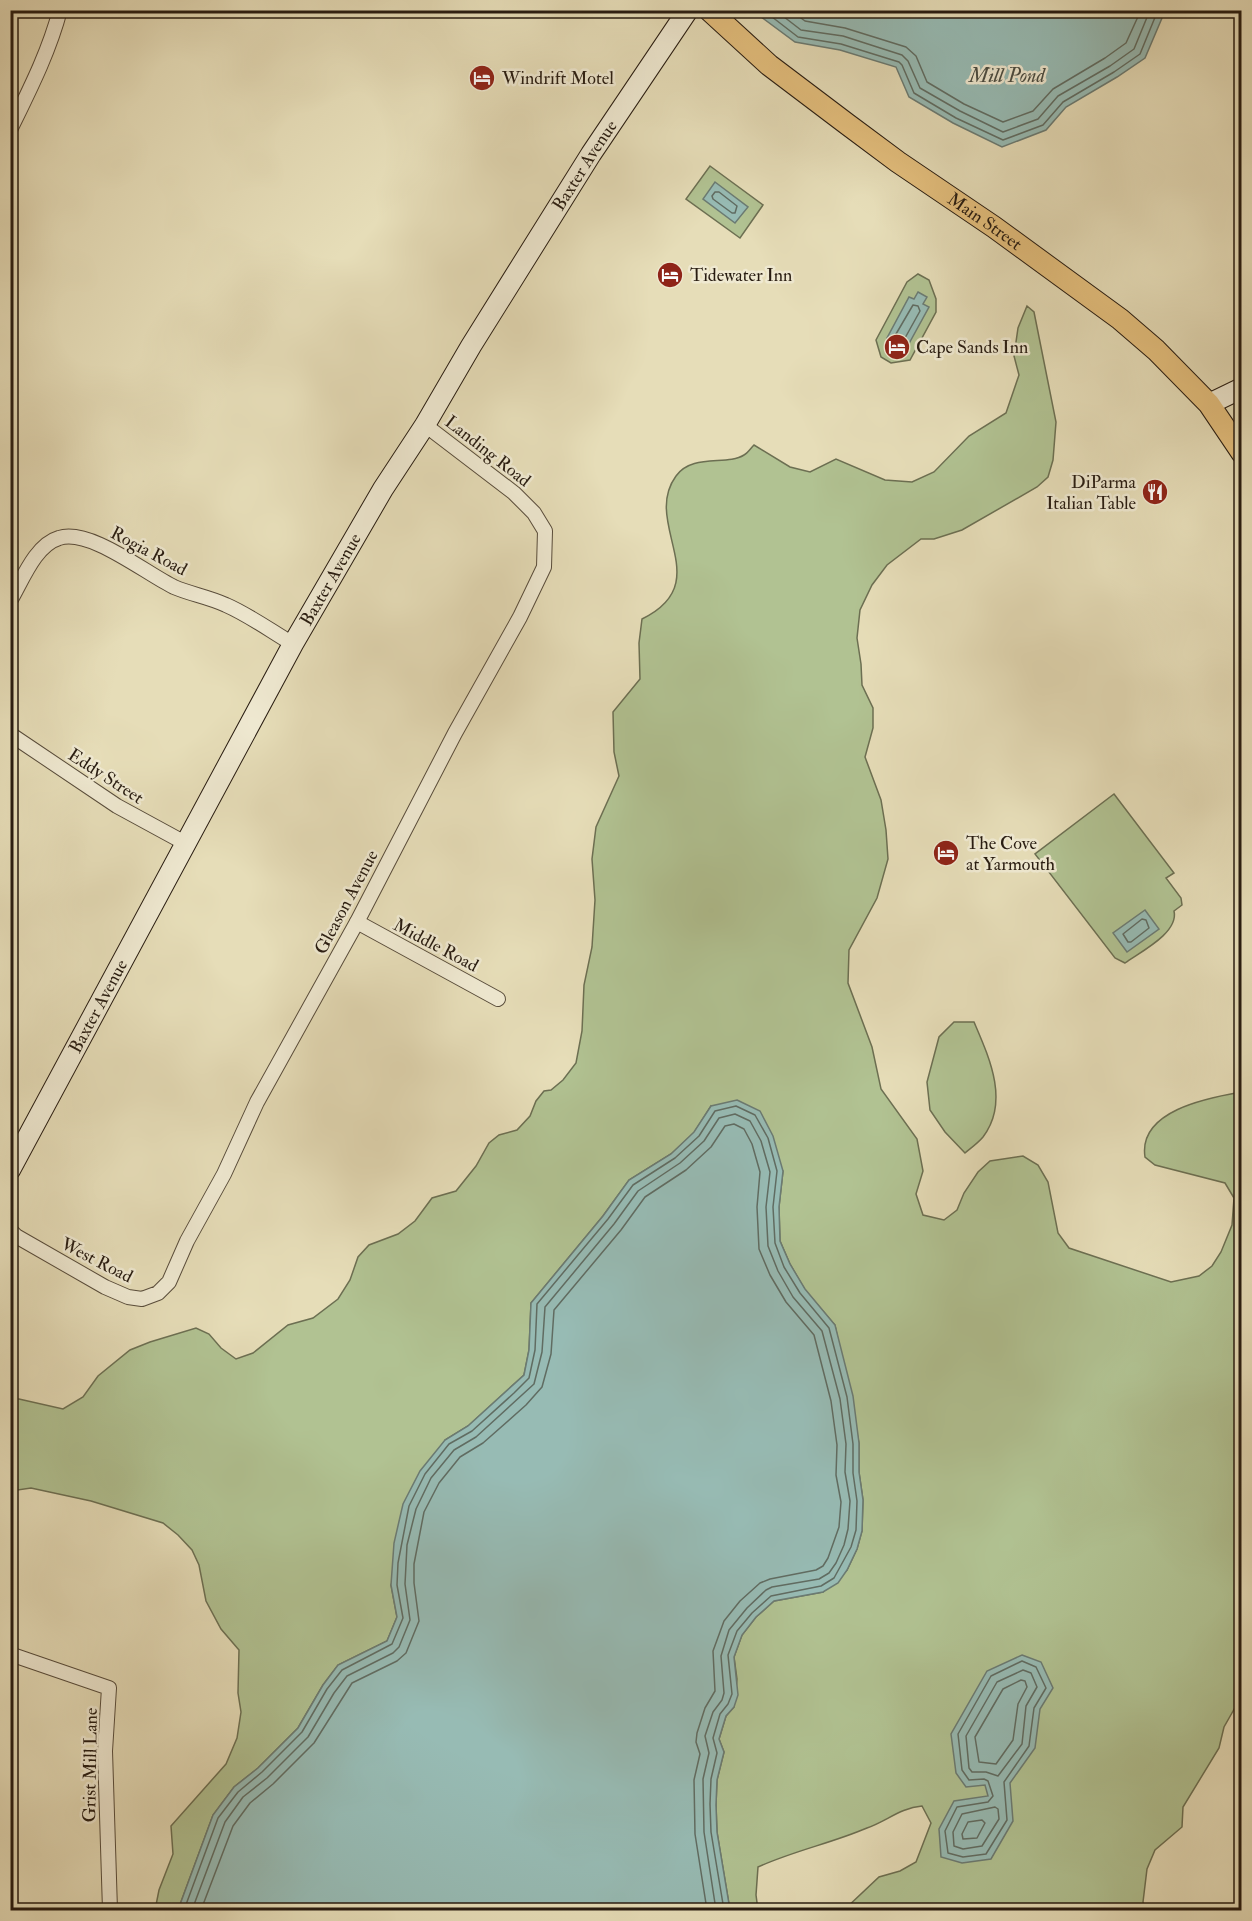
<svg xmlns="http://www.w3.org/2000/svg" width="1252" height="1921" viewBox="0 0 1252 1921" font-family="'IM FELL Double Pica',serif">
<rect width="100%" height="100%" fill="#e6ddb8"/>
<filter id="stains"><feTurbulence type="fractalNoise" baseFrequency=".00333" numOctaves="4"/><feColorMatrix values="0 0 0 0 .2 0 0 0 0 .09 0 0 0 0 .02 0 0 0 .5 -.17"/></filter>
<radialGradient id="worn" r=".72"><stop offset=".6" stop-color="#630" stop-opacity="0"/><stop offset="1" stop-color="#630" stop-opacity=".3"/></radialGradient>
<g fill="#b1c292" stroke="#6c6f52" stroke-width="1.5">
<path d="M 710,166 L 763,205 L 740,238 L 686,199 Z"/>
<path d="M 918,274 L 929,280 L 936,299 L 936,312 L 910,360 L 891,363 L 881,357 L 876,340 L 907,282 Z"/>
<path d="M 1027,306 L 1034,312 L 1056,422 L 1053,460 L 1048,477 L 1037,487 L 962,530 L 934,539 L 921,539 L 887,565 L 872,585 L 860,610 L 857,638 L 861,664 L 862,685 L 873,708 L 873,728 L 865,757 L 881,800 L 886,830 L 888,859 L 877,898 L 849,950 L 848,983 L 872,1047 L 881,1089 L 917,1139 L 923,1171 L 916,1194 L 923,1215 L 944,1220 L 957,1210 L 964,1193 L 978,1172 L 990,1161 L 1023,1156 L 1038,1165 L 1048,1182 L 1058,1233 L 1069,1248 L 1171,1282 L 1199,1276 L 1212,1266 L 1221,1252 L 1232,1225 L 1234,1198 L 1225,1183 L 1155,1165 L 1145,1157 C 1138,1111 1207,1098 1241,1092 L 1242,1459 L 1237,1476 L 1242,1485 L 1241,1697 L 1224,1727 L 1219,1748 L 1183,1807 L 1182,1827 L 1155,1850 L 1147,1869 L 1143,1902 L 1147,1910 L 844,1910 L 879,1877 L 900,1871 L 916,1862 L 931,1823 L 922,1806 C 900,1808 887,1821 867,1828 C 832,1843 793,1851 758,1867 L 756,1895 L 758,1910 L 730,1910 L 717,1832 L 716,1805 L 717,1780 L 724,1752 L 719,1739 L 726,1716 L 734,1707 L 737,1679 L 734,1657 L 742,1635 L 756,1617 L 774,1601 L 823,1592 L 847,1570 L 857,1549 L 862,1531 L 863,1500 L 859,1472 L 859,1443 L 835,1325 L 805,1290 L 790,1264 L 780,1241 L 779,1207 L 783,1171 L 711,1106 L 694,1133 L 671,1154 L 629,1180 L 603,1216 L 531,1303 L 529,1350 L 524,1375 L 468,1426 L 445,1440 L 391,1585 L 397,1617 L 387,1641 L 338,1665 L 323,1685 L 298,1728 L 258,1768 L 234,1787 L 213,1815 L 178,1910 L 155,1910 L 159,1890 L 173,1854 L 171,1826 L 226,1764 L 237,1738 L 241,1712 L 238,1693 L 239,1650 L 221,1629 L 206,1601 L 199,1565 L 192,1550 L 178,1535 L 163,1523 L 91,1501 L 31,1488 L 11,1491 L 11,1399 L 19,1399 L 63,1409 L 83,1397 L 98,1376 L 130,1350 L 150,1342 L 196,1328 L 209,1334 L 221,1348 L 236,1359 L 253,1353 L 288,1325 L 313,1318 L 338,1299 L 350,1280 L 358,1257 L 369,1245 L 398,1234 L 415,1221 L 432,1198 L 456,1191 L 476,1166 L 489,1143 L 499,1135 L 517,1130 L 530,1116 L 536,1101 L 544,1091 L 551,1090 L 563,1080 L 576,1063 L 582,1031 L 584,985 L 592,947 L 595,900 L 592,859 L 596,827 L 619,776 L 614,752 L 613,712 L 640,679 L 639,643 L 642,619 C 718,582 641,524 676,476 C 692,453 727,466 744,455 C 748,453 751,448 754,445 L 790,467 L 810,472 L 836,459 L 885,480 L 912,482 L 934,472 L 969,436 L 1006,413 L 1019,375 L 1014,356 L 1018,328 Z"/>
<path d="M 1114,794 L 1174,873 L 1166,878 L 1181,898 L 1182,905 L 1174,911 C 1179,933 1140,952 1125,963 L 1115,958 L 1035,854 Z"/>
<path d="M 954,1022 L 974,1022 C 989,1057 1010,1102 983,1137 C 978,1143 971,1148 965,1153 L 945,1132 L 930,1110 L 927,1082 L 939,1037 Z"/>
</g>
<g fill="#97bbb4" stroke="#6b7b73" stroke-width="1.5">
<path d="M 753,11 L 1165,11 L 1145,58 L 1117,77 L 1066,107 L 1046,130 L 1002,147 L 953,123 L 909,97 L 896,67 L 840,50 L 795,42 Z"/>
<path d="M 715,182 L 748,207 L 735,223 L 703,199 Z"/>
<path d="M 918,292 L 927,297 L 923,304 L 929,307 L 906,349 L 887,338 L 909,297 L 914,299 Z"/>
<path d="M 1145,910 L 1159,929 L 1127,952 L 1113,933 Z"/>
<path d="M 737,1100 L 760,1111 L 773,1136 L 783,1171 L 779,1207 L 780,1241 L 790,1264 L 805,1289 L 835,1325 L 853,1396 L 859,1443 L 859,1472 L 863,1500 L 862,1531 L 857,1549 L 847,1570 L 838,1583 L 823,1592 L 774,1601 L 756,1617 L 742,1635 L 734,1657 L 738,1695 L 734,1707 L 726,1716 L 719,1739 L 724,1752 L 717,1780 L 716,1805 L 717,1832 L 730,1910 L 178,1910 L 213,1815 L 234,1787 L 258,1768 L 298,1728 L 323,1685 L 338,1665 L 387,1641 L 397,1617 L 391,1585 L 394,1543 L 403,1504 L 420,1471 L 445,1440 L 468,1426 L 524,1375 L 529,1350 L 531,1303 L 603,1216 L 629,1180 L 671,1154 L 694,1132 L 711,1106 Z"/>
<path d="M 1022,1655 L 1041,1662 L 1053,1688 L 1040,1709 L 1035,1748 L 1010,1783 L 1013,1821 L 991,1859 L 962,1863 L 941,1857 L 939,1829 L 954,1801 L 988,1796 L 985,1785 L 966,1787 L 956,1773 L 951,1734 L 987,1671 Z"/>
</g>
<g fill="none" stroke-linecap="round" stroke-linejoin="round">
<g stroke="#606c62" stroke-width="1.5">
<path d="M 763,10 L 798,37 L 841,44 L 899,62 L 902,65 L 914,93 L 956,118 L 1003,140 L 1043,125 L 1063,102 L 1114,72 L 1140,54 L 1158,10"/>
<path d="M 775,10 L 801,30 L 843,36 L 902,55 L 908,61 L 920,88 L 960,111 L 1003,132 L 1038,119 L 1058,96 L 1110,66 L 1134,49 L 1150,10"/>
<path d="M 790,10 L 805,21 L 845,28 L 906,47 L 916,56 L 927,82 L 964,104 L 1003,122 L 1033,111 L 1053,89 L 1105,58 L 1126,43 L 1141,10"/>
<path d="M 715,192 L 719,192 L 737,206 L 735,213 L 732,213 L 713,199 L 712,196 Z"/>
<path d="M 913,305 L 918,306 L 920,311 L 905,338 L 902,339 L 897,337 L 896,334 Z"/>
<path d="M 1142,919 L 1146,920 L 1149,928 L 1131,942 L 1128,942 L 1123,934 Z"/>
<path d="M 1022,1661 L 1036,1667 L 1046,1688 L 1034,1708 L 1029,1746 L 1004,1782 L 1007,1820 L 986,1854 L 963,1857 L 948,1853 L 945,1831 L 957,1807 L 988,1802 L 993,1796 L 988,1781 L 984,1779 L 969,1780 L 962,1770 L 958,1734 L 991,1676 Z"/>
<path d="M 1023,1670 L 1031,1673 L 1037,1687 L 1026,1706 L 1022,1744 L 998,1776 L 986,1772 L 972,1772 L 969,1768 L 966,1736 L 997,1682 Z"/>
<path d="M 1021,1680 L 1025,1681 L 1027,1687 L 1018,1704 L 1013,1740 L 996,1764 L 979,1762 L 975,1737 L 1003,1689 Z"/>
<path d="M 995,1807 L 998,1809 L 999,1819 L 982,1846 L 963,1849 L 954,1846 L 953,1832 L 962,1814 Z"/>
<path d="M 982,1820 L 985,1823 L 977,1838 L 963,1839 L 962,1834 L 968,1822 Z"/>
<path d="M 184,1910 L 218,1818 L 238,1792 L 262,1772 L 302,1732 L 327,1689 L 342,1670 L 392,1644 L 403,1618 L 397,1585 L 398,1563 L 409,1506 L 425,1474 L 449,1444 L 472,1431 L 514,1393 L 529,1378 L 535,1350 L 537,1304 L 608,1219 L 633,1185 L 675,1158 L 699,1136 L 715,1111 L 736,1106 L 755,1115 L 768,1138 L 777,1171 L 773,1207 L 775,1243 L 784,1267 L 800,1293 L 829,1328 L 847,1397 L 853,1444 L 853,1473 L 857,1501 L 856,1530 L 851,1547 L 834,1578 L 821,1586 L 771,1596 L 752,1613 L 737,1631 L 728,1655 L 732,1694 L 728,1704 L 720,1714 L 713,1738 L 717,1753 L 711,1779 L 710,1804 L 711,1832 L 724,1910"/>
<path d="M 192,1910 L 225,1822 L 243,1797 L 267,1778 L 308,1737 L 334,1693 L 347,1676 L 393,1653 L 399,1647 L 410,1620 L 405,1584 L 407,1545 L 416,1509 L 431,1478 L 454,1450 L 476,1437 L 534,1384 L 542,1352 L 545,1307 L 614,1224 L 638,1191 L 680,1163 L 704,1141 L 719,1118 L 735,1114 L 750,1121 L 761,1141 L 770,1172 L 766,1207 L 768,1246 L 778,1271 L 793,1297 L 822,1331 L 840,1399 L 846,1444 L 845,1472 L 850,1501 L 848,1529 L 844,1545 L 836,1563 L 829,1573 L 819,1579 L 772,1587 L 766,1590 L 747,1608 L 729,1630 L 721,1656 L 724,1693 L 722,1700 L 713,1712 L 705,1736 L 709,1753 L 703,1779 L 704,1832 L 716,1910"/>
<path d="M 201,1910 L 233,1826 L 250,1803 L 273,1784 L 314,1743 L 352,1683 L 397,1661 L 406,1653 L 419,1621 L 414,1583 L 414,1564 L 424,1512 L 439,1483 L 460,1457 L 483,1443 L 526,1405 L 542,1387 L 551,1354 L 554,1310 L 621,1230 L 645,1197 L 686,1170 L 711,1147 L 725,1126 L 734,1124 L 744,1129 L 752,1144 L 760,1172 L 757,1207 L 759,1249 L 770,1275 L 786,1302 L 814,1335 L 831,1401 L 837,1445 L 836,1475 L 841,1502 L 839,1527 L 828,1558 L 823,1566 L 816,1570 L 770,1579 L 760,1583 L 740,1601 L 724,1621 L 713,1651 L 715,1691 L 705,1708 L 697,1733 L 696,1742 L 700,1754 L 694,1780 L 695,1834 L 707,1910"/>
</g>
<g stroke="#584c3b" stroke-width="16">
<g id="street">
<path d="M 10,130 C 29,91 49,52 60,10"/>
<path d="M 10,601 C 22,581 35,545 59,538 C 90,528 145,573 174,587 C 190,594 209,597 226,605 C 249,615 271,631 293,644"/>
<path d="M 10,734 L 117,806 L 185,843"/>
<path d="M 357,922 L 498,999"/>
<path d="M 10,1230 L 16,1236 L 105,1287 L 128,1297 L 142,1299 L 158,1293 L 169,1282 L 187,1241 L 224,1174 L 257,1102 L 357,922 L 455,733 L 520,617 L 544,567 L 545,531 L 534,513 L 514,493 L 425,425"/>
<path d="M 10,1654 L 109,1688 L 105,1751 L 110,1910"/>
</g>
</g>
<g stroke="#281c11" stroke-width="22">
<g id="secondary">
<path d="M 1209,404 L 1242,388"/>
<path id="s1" d="M 10,1170 L 293,644 L 383,489 L 425,425 L 471,346 L 591,154 L 688,10"/>
</g>
</g>
<g stroke="#281c11" stroke-width="23">
<g id="primary">
<path id="s2" d="M 709,10 L 769,65 L 847,124 L 898,162 L 994,227 L 1120,319 L 1156,350 L 1209,404 L 1242,453"/>
</g>
</g>
<use href="#street" stroke="#efe9d1" stroke-width="14"/>
<use href="#secondary" stroke="#efe9d1" stroke-width="20"/>
<use href="#primary" stroke="#e3be7c" stroke-width="21"/>
</g>
<defs>
<g id="hotel-disc" transform="scale(1.35)"><circle r="9.5" fill="#8f2418" stroke="#efe9d1"/><path d="M-6-4.5h1.5V1H6V5H4.5V3h-9V5H-6ZM-4 0a1.8 1.8 0 1 1 3.6 0ZM.5 0V-2.5h3Q6-2.5 6 0Z" fill="#fff"/></g>
<g id="restaurant-disc" transform="scale(1.35)"><circle r="9.5" fill="#8f2418" stroke="#efe9d1"/><path d="M-5-6h1v4h1v-4h1v4h1v-4h1v5L-1.5 .5V6h-2V.5L-5-1ZM5-6V6H3V1.5H1.5Q1.5-4 5-6Z" fill="#fff"/></g>
</defs>
<g fill-rule="evenodd">
<use href="#hotel-disc" x="482" y="78"/>
<use href="#hotel-disc" x="670" y="275"/>
<use href="#hotel-disc" x="897" y="347"/>
<use href="#restaurant-disc" x="1155" y="492"/>
<use href="#hotel-disc" x="946" y="853"/>
</g>
<g text-anchor="middle" stroke-width="5" stroke-linejoin="round" paint-order="stroke">
<g font-size="18" fill="#281c11" stroke="#efe9d1" text-anchor="start">
<text x="502" y="84">Windrift Motel</text>
<text x="690" y="281">Tidewater Inn</text>
<text x="916" y="353">Cape Sands Inn</text>
<text x="1136" y="488" text-anchor="end">DiParma<tspan x="1136" dy="21">Italian Table</tspan></text>
<text x="966" y="849">The Cove<tspan x="966" dy="21">at Yarmouth</tspan></text>
</g>
<g font-size="18" fill="#281c11" stroke="#efe9d1">
<text dy="6" stroke="none"><textPath href="#s1" startOffset="1158">Baxter Avenue</textPath></text>
<text dy="6" stroke="none"><textPath href="#s2" startOffset="348">Main Street</textPath></text>
<text transform="translate(488 451) rotate(38)" y="6">Landing Road</text>
<text transform="translate(149 551) rotate(28)" y="6">Rogia Road</text>
<text dy="6" stroke="none"><textPath href="#s1" startOffset="672">Baxter Avenue</textPath></text>
<text transform="translate(106 776) rotate(33)" y="6">Eddy Street</text>
<text transform="translate(346 902) rotate(-62)" y="6">Gleason Avenue</text>
<text transform="translate(436 945) rotate(28)" y="6">Middle Road</text>
<text dy="6" stroke="none"><textPath href="#s1" startOffset="186">Baxter Avenue</textPath></text>
<text transform="translate(97 1260) rotate(27)" y="6">West Road</text>
<text transform="translate(90 1765) rotate(-89)" y="6">Grist Mill Lane</text>
</g>
<g font-size="20" font-style="italic" fill="#494c42" stroke="#efe9d1">
<text x="1007" y="82">Mill Pond</text>
</g>
</g>
<rect width="1252" height="1921" fill="none" stroke="#e6ddb8" stroke-width="36"/>
<rect x="12" y="12" width="1228" height="1897" fill="none" stroke="#281c11" stroke-width="3"/>
<rect x="18" y="18" width="1216" height="1885" fill="none" stroke="#281c11" stroke-width="1.5"/>
<rect width="100%" height="100%" filter="url(#stains)"/>
<rect width="100%" height="100%" fill="url(#worn)"/>
</svg>
